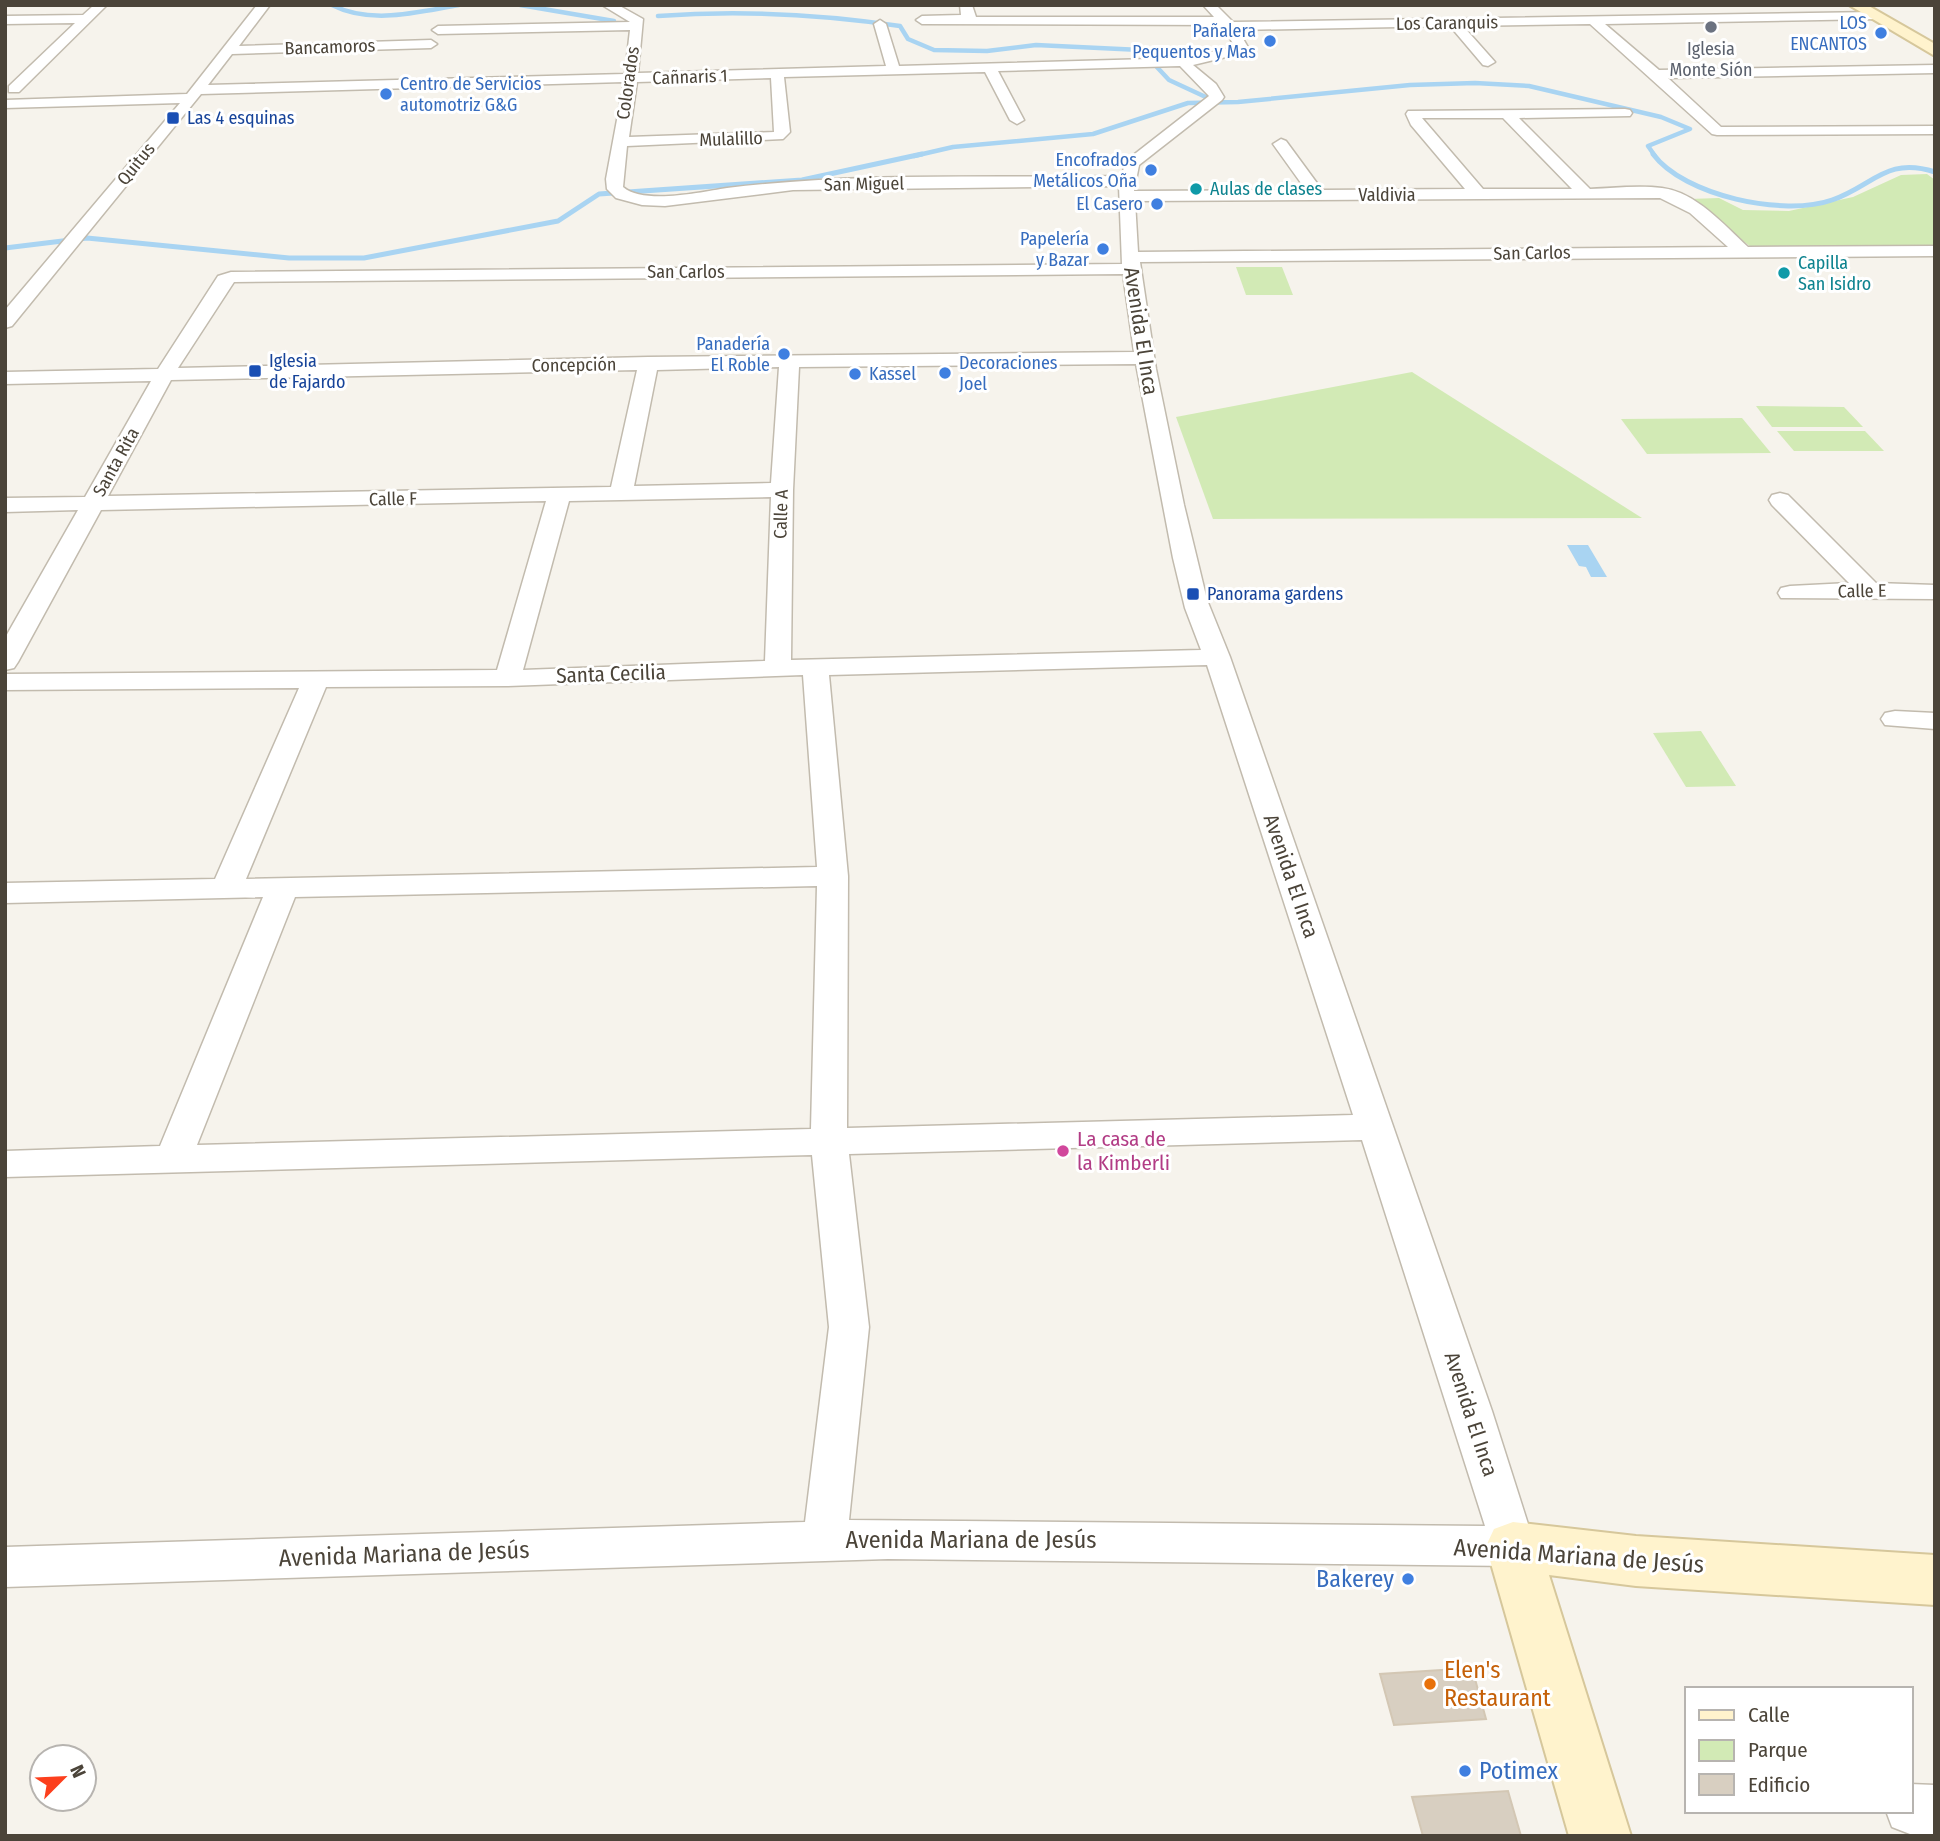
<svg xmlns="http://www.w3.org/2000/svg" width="1940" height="1841" viewBox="0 0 1940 1841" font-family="'Fira Sans Condensed',sans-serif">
<rect width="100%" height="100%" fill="#f6f3ec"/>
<g fill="#d2eab5">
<path d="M 1927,174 L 1935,180 L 1935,246 L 1751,247 L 1689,199 L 1719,198 L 1743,210 L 1789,211 L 1853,197 L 1901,175 Z"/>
<path d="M 1236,267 L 1282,267 L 1293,295 L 1246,295 Z"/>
<path d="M 1412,372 L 1642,518 L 1213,519 L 1176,417 Z"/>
<path d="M 1756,406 L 1844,407 L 1863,427 L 1772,427 Z"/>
<path d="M 1742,418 L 1771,453 L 1647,454 L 1621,419 Z"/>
<path d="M 1777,431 L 1865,431 L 1884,451 L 1794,451 Z"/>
<path d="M 1701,731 L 1736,786 L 1686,787 L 1653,733 Z"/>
</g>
<path fill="#a9d4f2" d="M 1567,545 L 1588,545 L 1607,577 L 1591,577 L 1586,567 L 1579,566 Z"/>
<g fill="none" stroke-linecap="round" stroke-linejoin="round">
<g stroke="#a9d4f2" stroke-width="4.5">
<path d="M 332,5 C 371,25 418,12 459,5"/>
<path d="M 520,5 L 614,21"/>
<path d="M 658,16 C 739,10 819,14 900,26 L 908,39 L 934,50 L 987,51 L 1036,45 L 1141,50 L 1169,80 L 1210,99"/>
<path d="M 914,156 L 953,147 L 1093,134 L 1188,103 L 1238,102 L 1410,85 L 1475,83 L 1529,86 L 1661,117 L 1690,129 L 1648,146 L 1655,156"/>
</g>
<g stroke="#a9d4f2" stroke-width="5">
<path d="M 1653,154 C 1684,196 1784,217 1832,200 C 1873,186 1886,156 1935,172"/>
<path d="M 5,248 L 87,238 L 289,258 L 364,258 L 558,221 L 599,194 L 802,180 L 922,154"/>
</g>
</g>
<g fill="#d8cfc1" stroke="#d3c7b4" stroke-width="2">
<path d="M 1472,1668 L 1486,1719 L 1394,1725 L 1380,1674 Z"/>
<path d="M 1508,1791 L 1521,1836 L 1423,1836 L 1412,1797 Z"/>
</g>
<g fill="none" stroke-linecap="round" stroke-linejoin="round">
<g stroke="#c2bbae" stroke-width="3">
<g id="street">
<path d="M 94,5 L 107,5 L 19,92 L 9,92 L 9,86 L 75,23 L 5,24 L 5,16 L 83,15 Z"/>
<path d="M 257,5 L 270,5 L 239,46 L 431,40 L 437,44 L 431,48 L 232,54 L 208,85 L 625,74 L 630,30 L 438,34 L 432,30 L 438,26 L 630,22 L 602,5 L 618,5 L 643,19 L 638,73 L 886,66 L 874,24 L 880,20 L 886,24 L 899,66 L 1185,58 L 1235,47 L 1222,25 L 922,24 L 916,20 L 922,16 L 961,15 L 960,5 L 972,5 L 976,17 L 1214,17 L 1203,5 L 1216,5 L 1233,22 L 1874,12 L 1878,13 L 1878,19 L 1605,24 L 1659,70 L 1935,65 L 1935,73 L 1668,78 L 1721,127 L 1935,126 L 1935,134 L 1717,135 L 1712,134 L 1590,24 L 1463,26 L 1495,62 L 1488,66 L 1483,65 L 1450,26 L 1238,30 L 1249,49 L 1247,52 L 1193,65 L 1216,84 L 1224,97 L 1222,100 L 1139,165 L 1134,191 L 1306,190 L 1273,144 L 1281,139 L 1286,141 L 1322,190 L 1465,189 L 1411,125 L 1406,114 L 1408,111 L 1625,109 L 1630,110 L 1632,113 L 1630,116 L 1519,118 L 1590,189 C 1613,188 1639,185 1662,188 C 1696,192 1724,225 1748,247 L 1935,246 L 1935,256 L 1140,262 L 1156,369 L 1184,505 L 1207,600 L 1230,657 L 1492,1411 L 1535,1546 L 1529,1560 L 1513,1566 L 888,1559 L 5,1587 L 5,1547 L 805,1522 L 829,1327 L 812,1155 L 5,1177 L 5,1151 L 160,1146 L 263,897 L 5,903 L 5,883 L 215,879 L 299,688 L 5,690 L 5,674 L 497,670 L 546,501 L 101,510 L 18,662 L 14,668 L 5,670 L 5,638 L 78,510 L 5,512 L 5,498 L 85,497 L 151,381 L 5,384 L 5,372 L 158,369 L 218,276 L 231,272 L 1122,264 L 1119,186 L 793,190 L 665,206 L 642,205 L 616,198 L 607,189 L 606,179 L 624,82 L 201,94 L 12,326 L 5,328 L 5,310 L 180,103 L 5,108 L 5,100 L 187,94 ZM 1180,66 L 1209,96 L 1127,160 L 1121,176 C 990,178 857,172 727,188 C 701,192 644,205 623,187 L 627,146 L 783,139 L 790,132 L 784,77 L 985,72 L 1010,120 L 1017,124 L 1024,120 L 998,71 ZM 771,78 L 774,132 L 629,137 L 637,82 ZM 1422,118 L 1503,118 L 1572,189 L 1483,189 ZM 1660,198 L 1690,213 L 1728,247 L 1138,252 L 1135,201 ZM 1123,274 L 1134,352 L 648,357 L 178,368 L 234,282 ZM 1136,364 L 1173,558 L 1185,608 L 1201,650 L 791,660 L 793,490 L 799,367 ZM 779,367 L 771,483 L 634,486 L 657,370 ZM 637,370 L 611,487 L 108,496 L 171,380 ZM 771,497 L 765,661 L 523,670 L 569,501 ZM 1207,665 L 1353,1115 L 847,1128 L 848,876 L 829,675 ZM 803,675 L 817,867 L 246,879 L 326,687 L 508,686 ZM 817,886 L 811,1129 L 197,1145 L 295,897 ZM 1362,1140 L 1485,1526 L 849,1520 L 869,1327 L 849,1154 Z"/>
<path d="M 1780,493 L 1788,495 L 1876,583 L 1935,585 L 1935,599 L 1781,598 L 1778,593 L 1781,588 L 1790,586 L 1849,583 L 1772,505 L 1769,500 L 1772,495 Z"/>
<path d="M 1895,711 L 1935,713 L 1935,729 L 1885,725 L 1881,719 L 1885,713 Z"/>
<path d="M 1910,1784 L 1935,1785 L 1935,1835 L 1910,1834 L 1892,1827 L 1886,1811 L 1910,1811 Z"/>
</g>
</g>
<g stroke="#d6c79b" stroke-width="4">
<g id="secondary">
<path d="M 1849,5 L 1867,5 L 1935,44 L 1935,56 Z"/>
<path d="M 1513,1522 L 1636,1536 L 1935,1555 L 1935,1605 L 1636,1586 L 1549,1575 L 1631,1836 L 1569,1836 L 1486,1546 L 1494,1529 Z"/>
</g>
</g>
<use href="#street" fill="#fff" fill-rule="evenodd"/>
<use href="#secondary" fill="#fff3cd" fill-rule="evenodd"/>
</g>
<circle fill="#6b7280" stroke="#fff" stroke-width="2.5" cx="1711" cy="27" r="7"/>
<g fill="#3f7fe0" stroke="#fff" stroke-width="2.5">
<circle cx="1881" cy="33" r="7"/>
<circle cx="1270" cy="41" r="7"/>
<circle cx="386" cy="94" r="7"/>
<circle cx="1151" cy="170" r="7"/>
<circle cx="1157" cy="204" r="7"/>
<circle cx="1103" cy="249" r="7"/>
<circle cx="784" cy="354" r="7"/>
<circle cx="945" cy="373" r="7"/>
<circle cx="855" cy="374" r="7"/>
<circle cx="1408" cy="1579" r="7"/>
<circle cx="1465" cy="1771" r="7"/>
</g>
<g fill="#1a4fb4" stroke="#fff" stroke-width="2.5">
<rect x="166" y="111" width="14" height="14" rx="3.5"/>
<rect x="248" y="364" width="14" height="14" rx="3.5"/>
<rect x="1186" y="587" width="14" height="14" rx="3.5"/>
</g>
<g fill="#0f9aa8" stroke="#fff" stroke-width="2.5">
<circle cx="1196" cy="189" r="7"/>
<circle cx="1784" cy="273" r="7"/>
</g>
<circle fill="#d1479c" stroke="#fff" stroke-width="2.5" cx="1063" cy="1151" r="7"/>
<circle fill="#e8710a" stroke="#fff" stroke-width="2.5" cx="1430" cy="1684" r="7"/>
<g text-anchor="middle" stroke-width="6" stroke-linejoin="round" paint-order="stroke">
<g font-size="18" fill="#4b4439" stroke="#fff">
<text transform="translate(1447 23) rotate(-1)" y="6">Los Caranquis</text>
<text transform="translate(330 47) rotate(-2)" y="6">Bancamoros</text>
<text transform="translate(690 77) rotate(-2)" y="6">Cañnaris 1</text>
<text transform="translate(628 83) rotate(-82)" y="6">Colorados</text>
<text transform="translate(731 139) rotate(-2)" y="6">Mulalillo</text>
<text transform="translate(136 164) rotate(-51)" y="6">Quitus</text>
<text transform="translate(864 184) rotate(-1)" y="6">San Miguel</text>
<text x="1387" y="201">Valdivia</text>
<text transform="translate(1532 253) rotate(-1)" y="6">San Carlos</text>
<text x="686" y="278">San Carlos</text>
<text transform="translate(574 365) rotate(-1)" y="6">Concepción</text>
<text transform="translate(116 462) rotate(-61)" y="6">Santa Rita</text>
<text transform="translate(393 499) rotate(-1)" y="6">Calle F</text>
<text transform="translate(781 514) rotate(-88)" y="6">Calle A</text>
<text transform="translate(1862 591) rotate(-1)" y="6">Calle E</text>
</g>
<g font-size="18" fill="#366cbe" stroke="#fff" text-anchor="end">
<text x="1867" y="29">LOS<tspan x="1867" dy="21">ENCANTOS</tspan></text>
<text x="1256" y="37">Pañalera<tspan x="1256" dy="21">Pequentos y Mas</tspan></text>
<text x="400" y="90" text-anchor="start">Centro de Servicios<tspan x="400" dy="21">automotriz G&amp;G</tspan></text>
<text x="1137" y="166">Encofrados<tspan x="1137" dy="21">Metálicos Oña</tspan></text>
<text x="1143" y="210">El Casero</text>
<text x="1089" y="245">Papelería<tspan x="1089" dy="21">y Bazar</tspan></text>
<text x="770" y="350">Panadería<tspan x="770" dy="21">El Roble</tspan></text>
<text x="959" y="369" text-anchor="start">Decoraciones<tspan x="959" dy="21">Joel</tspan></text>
<text x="869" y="380" text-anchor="start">Kassel</text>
</g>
<g font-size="18" fill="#5b616d" stroke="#fff">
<text x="1711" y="55">Iglesia<tspan x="1711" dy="21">Monte Sión</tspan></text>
</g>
<g font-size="18" fill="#164399" stroke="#fff" text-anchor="start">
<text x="187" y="124">Las 4 esquinas</text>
<text x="269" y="367">Iglesia<tspan x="269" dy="21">de Fajardo</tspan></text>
<text x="1207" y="600">Panorama gardens</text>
</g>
<g font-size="18" fill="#0d838f" stroke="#fff" text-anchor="start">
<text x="1210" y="195">Aulas de clases</text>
<text x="1798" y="269">Capilla<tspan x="1798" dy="21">San Isidro</tspan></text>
</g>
<g font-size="21" fill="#4b4439" stroke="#fff">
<text transform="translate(1141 331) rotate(81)" y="7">Avenida El Inca</text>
<text transform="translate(611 674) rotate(-2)" y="7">Santa Cecilia</text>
<text transform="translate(1291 876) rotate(71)" y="7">Avenida El Inca</text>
<text transform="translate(1471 1414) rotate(72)" y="7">Avenida El Inca</text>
</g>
<g font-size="21" fill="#b23c85" stroke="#fff" text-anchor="start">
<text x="1077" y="1146">La casa de<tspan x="1077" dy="24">la Kimberli</tspan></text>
</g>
<g font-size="24" fill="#4b4439" stroke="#fff">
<text x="971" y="1548">Avenida Mariana de Jesús</text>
<text transform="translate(404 1554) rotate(-2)" y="8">Avenida Mariana de Jesús</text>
<text transform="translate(1579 1556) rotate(4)" y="8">Avenida Mariana de Jesús</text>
</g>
<g font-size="24" fill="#366cbe" stroke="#fff" text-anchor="end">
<text x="1394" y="1587">Bakerey</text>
<text x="1479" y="1779" text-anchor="start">Potimex</text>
</g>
<g font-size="24" fill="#c56008" stroke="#fff" text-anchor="start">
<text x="1444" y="1678">Elen's<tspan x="1444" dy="28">Restaurant</tspan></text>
</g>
</g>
<rect width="1940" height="1841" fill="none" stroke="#4b4439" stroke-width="14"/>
<rect x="1685" y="1687" width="228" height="126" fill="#ffffff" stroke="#b7b4b0" stroke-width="2"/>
<rect x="1699" y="1710" width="35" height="10" fill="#fff3cd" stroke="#b7b4b0" stroke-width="2"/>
<text x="1748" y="1722" font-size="21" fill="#4b4439">Calle</text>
<rect x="1699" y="1740" width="35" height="21" fill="#d2eab5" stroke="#b7b4b0" stroke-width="2"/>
<text x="1748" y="1757" font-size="21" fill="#4b4439">Parque</text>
<rect x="1699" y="1774" width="35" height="21" fill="#d8cfc1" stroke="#b7b4b0" stroke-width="2"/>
<text x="1748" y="1792" font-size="21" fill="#4b4439">Edificio</text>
<g transform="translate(63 1778) rotate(66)"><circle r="33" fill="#ffffff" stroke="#b7b4b0" stroke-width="2"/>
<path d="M0-5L12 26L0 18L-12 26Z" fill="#fc3f1d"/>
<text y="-10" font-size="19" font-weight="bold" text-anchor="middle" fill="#4b4439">N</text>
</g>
</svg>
